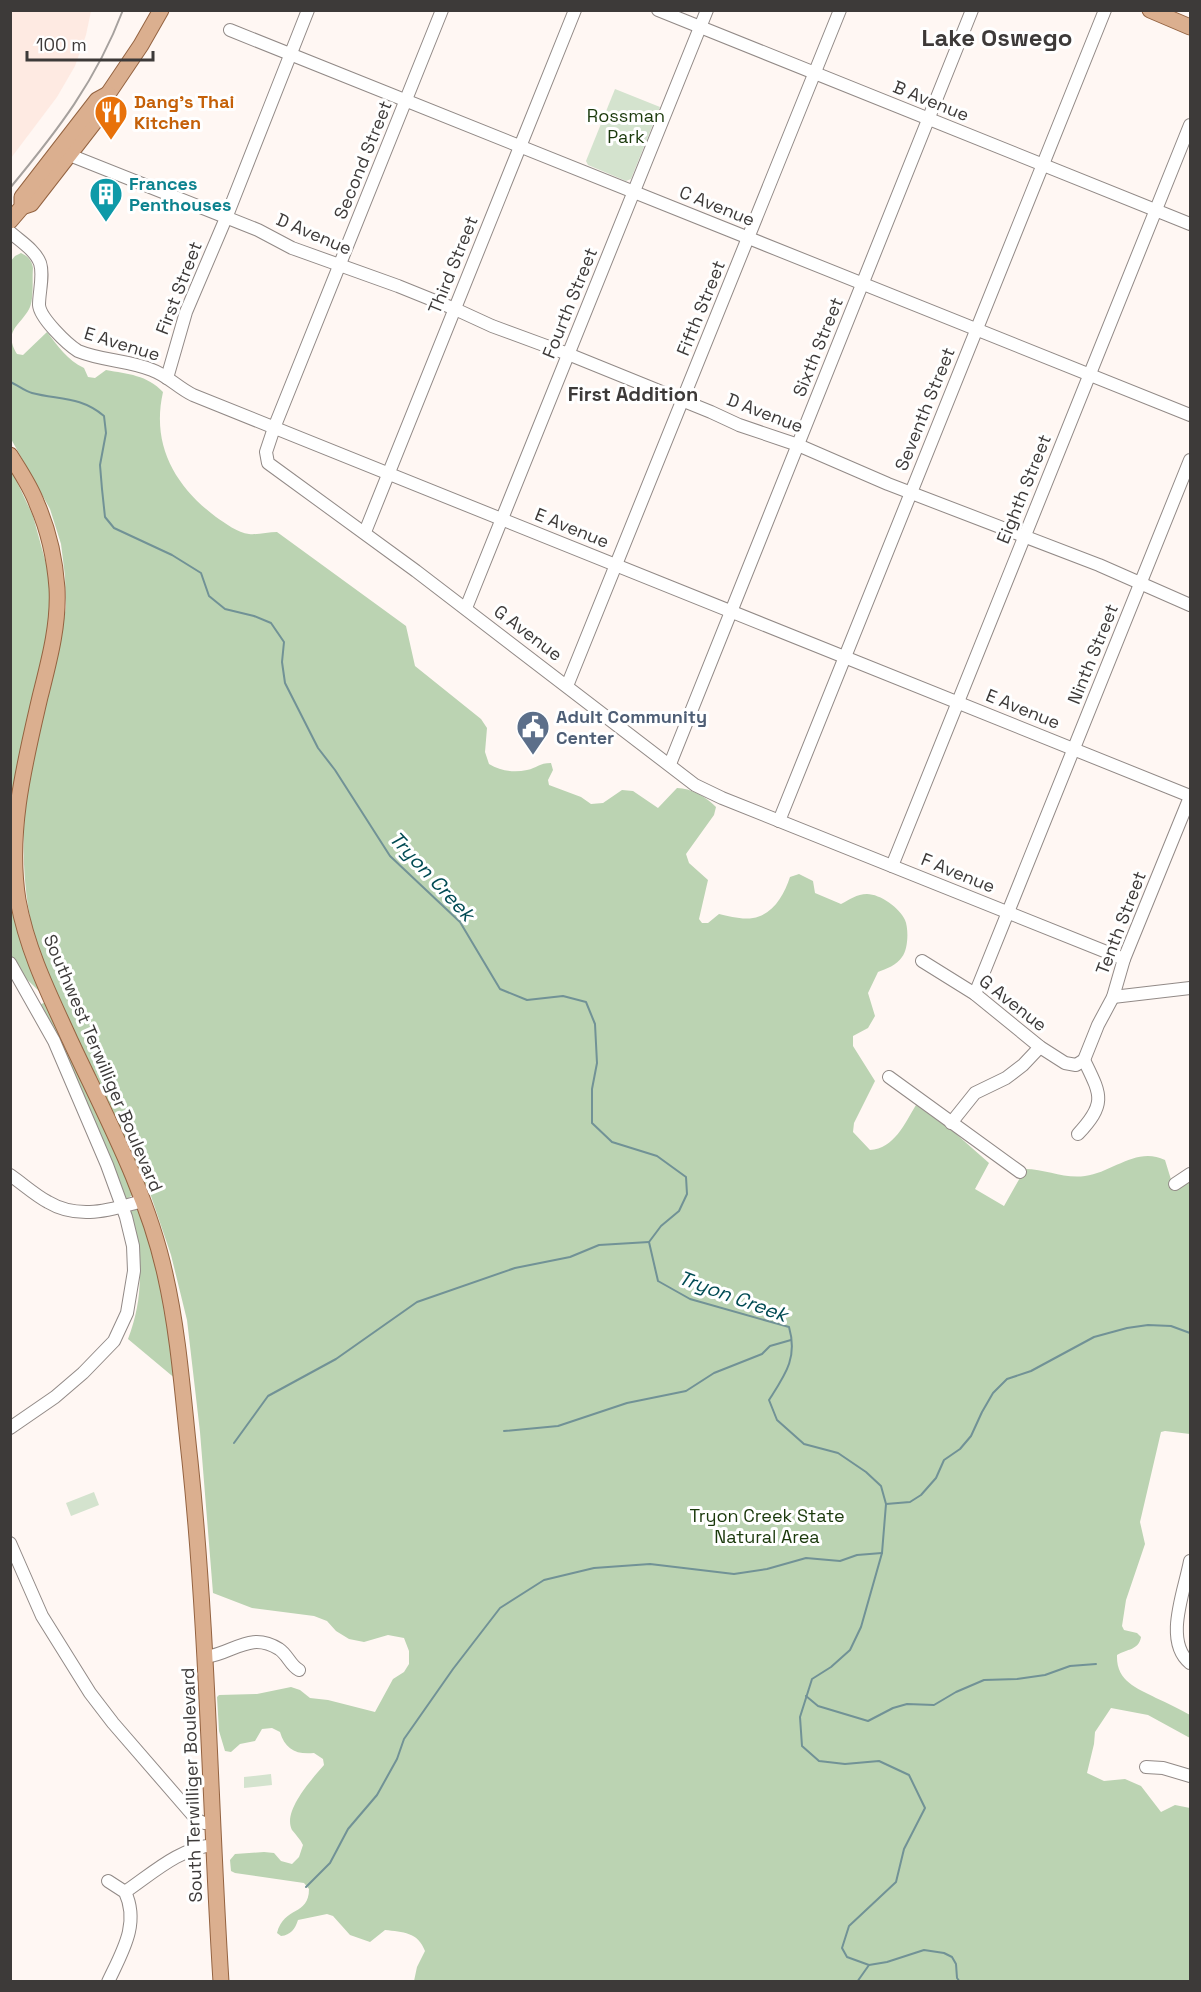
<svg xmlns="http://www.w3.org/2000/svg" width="1201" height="1992" viewBox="0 0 1201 1992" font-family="'Space Grotesk',sans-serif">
<rect width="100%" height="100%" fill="#fff7f3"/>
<path fill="#feeae2" d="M 11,10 L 91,11 L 86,35 L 75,66 L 57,97 L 11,158 Z"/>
<g fill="#d4e3ce">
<path d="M 615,89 L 660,107 L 631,179 L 626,181 L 588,165 L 586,161 Z"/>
<path d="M 94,1492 L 99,1505 L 71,1516 L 66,1503 Z"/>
<path d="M 271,1774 L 272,1785 L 244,1788 L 244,1777 Z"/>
</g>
<g fill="#bbd3b2">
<path d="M 21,253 C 28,256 32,261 33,268 C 32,280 34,297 30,307 C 22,325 2,330 17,354 L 23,355 L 47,332 C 58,346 67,360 84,368 L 88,377 L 95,378 L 106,370 C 128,374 147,375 163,392 C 151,445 175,486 216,517 C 225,523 238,533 249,534 C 257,535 268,532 277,532 L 406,626 L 415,666 L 481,719 L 487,728 L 485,752 L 489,764 C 501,771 514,773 527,770 C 537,768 539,763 551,763 L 553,770 L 548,780 L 549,785 L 581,797 L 591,804 L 603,803 L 622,790 L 633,791 L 658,808 L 677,788 C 691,788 706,797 716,807 L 714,815 L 686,854 L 689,863 L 708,880 L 699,919 L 702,923 L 708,923 L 719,914 C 729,916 742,920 753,918 C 773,915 784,895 790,877 L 799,874 L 813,881 L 815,893 L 841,904 C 849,900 857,894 867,894 C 880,894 900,908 905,920 C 909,929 908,950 902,957 C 897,965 886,969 878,972 L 868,993 L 875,1016 L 868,1028 L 853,1036 L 853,1046 L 875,1081 L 854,1123 L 853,1132 L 870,1150 C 894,1149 905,1123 916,1105 L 955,1133 L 989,1163 L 975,1189 L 1004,1206 L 1025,1169 C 1046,1169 1064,1179 1085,1176 C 1113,1172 1137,1146 1165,1160 L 1173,1186 L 1190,1181 L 1190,1434 L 1165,1431 L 1161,1432 L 1140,1522 L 1145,1544 L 1126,1600 L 1122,1626 L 1124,1630 L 1137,1633 L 1141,1637 C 1139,1650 1127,1649 1117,1655 C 1116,1681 1136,1688 1156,1698 C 1168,1703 1179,1709 1190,1715 L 1190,1738 L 1148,1715 L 1111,1708 L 1095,1732 L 1094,1744 L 1087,1773 L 1104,1781 L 1125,1779 L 1141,1786 L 1161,1812 L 1175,1805 L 1190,1808 L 1190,1981 L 414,1981 L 417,1967 L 425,1951 C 418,1932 403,1932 385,1930 L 370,1942 L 350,1935 L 333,1916 L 327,1914 L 298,1920 C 295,1929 291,1935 281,1936 L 277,1933 C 284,1906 309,1916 309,1889 L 304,1883 L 235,1873 L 231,1871 L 230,1860 L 235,1854 L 264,1852 L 274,1853 L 281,1861 L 292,1864 L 299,1857 L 303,1845 C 300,1839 296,1835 292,1830 C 282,1811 313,1778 324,1765 L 323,1759 L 314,1753 C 296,1755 285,1749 280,1732 L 272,1728 L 262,1729 L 255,1741 L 240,1744 L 231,1752 L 225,1751 L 219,1731 L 217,1697 L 219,1695 L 257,1694 L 291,1687 L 300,1690 L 310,1698 L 328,1700 L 375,1712 L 393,1679 L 404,1672 L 409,1664 L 409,1651 L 404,1638 L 388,1635 L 364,1642 L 349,1639 L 336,1631 L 327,1621 L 314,1616 L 252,1608 L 213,1593 L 200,1432 L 187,1320 L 171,1255 L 151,1196 L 45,973 C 25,917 20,860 26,801 C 34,736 56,671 66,607 L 65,576 L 61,544 L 50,509 L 11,439 L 10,262 L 15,256 Z"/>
<path d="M 11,469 L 33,516 L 50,578 L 50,628 L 11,833 Z"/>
<path d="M 10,843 L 40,992 L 11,964 Z"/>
<path d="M 46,1002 L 134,1194 L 124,1201 L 39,1005 Z"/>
<path d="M 137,1209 L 141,1210 L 156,1252 L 177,1380 L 128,1339 C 145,1294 142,1257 129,1212 Z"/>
</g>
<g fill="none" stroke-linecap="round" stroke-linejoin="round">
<g stroke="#719296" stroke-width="2">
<path d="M 10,382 C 18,385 24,391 32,393 C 59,400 80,396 104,416 L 106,433 L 100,465 L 102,489 L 105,517 L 114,528 L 172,555 L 201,573 L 209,596 L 225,609 L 254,616 L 271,623 L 284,642 L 282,662 L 285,683 L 318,748 L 335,770 L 390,856 L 460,922 L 500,989 L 527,1000 L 563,996 L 586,1002 L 595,1024 L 597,1063 L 592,1089 L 592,1123 L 612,1142 L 657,1156 L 686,1177 L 687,1194 L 679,1211 L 661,1226 L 649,1242 L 658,1281 L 690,1299 L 789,1327 C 798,1358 785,1375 769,1400 L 777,1420 L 804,1444 L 838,1453 L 866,1472 L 881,1486 L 886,1504 L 882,1553 L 861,1627 L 850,1650 L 831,1667 L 812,1679 L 800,1717 L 802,1746 L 819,1761 L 845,1764 L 879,1761 L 909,1775 L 925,1808 L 904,1849 L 896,1882 L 849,1926 L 842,1948 L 847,1957 L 869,1965 L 887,1962 L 924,1950 L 944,1953 L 952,1957 L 956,1964 L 957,1978 L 960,1982"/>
<path d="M 504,1431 L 558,1426 L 627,1403 L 686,1391 L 714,1373 L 762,1354 L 770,1346 L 791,1340"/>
<path d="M 234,1443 L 268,1396 L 336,1359 L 417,1302 L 515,1268 L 570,1257 L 599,1245 L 649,1242"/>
<path d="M 886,1504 L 910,1502 L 921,1495 L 936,1478 L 944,1460 L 960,1449 L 971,1436 L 982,1412 L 993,1393 L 1007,1379 L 1031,1371 L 1094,1337 L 1127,1328 L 1148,1325 L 1171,1326 L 1190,1333"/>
<path d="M 806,1696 L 818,1706 L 868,1721 L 893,1708 L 907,1704 L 934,1705 L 956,1692 L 984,1680 L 1017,1679 L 1045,1675 L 1070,1666 L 1096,1664"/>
<path d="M 306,1887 L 330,1863 L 348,1829 L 377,1795 L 397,1759 L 404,1739 L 453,1669 L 500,1608 L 544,1580 L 594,1568 L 650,1564 L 734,1574 L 767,1569 L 806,1558 L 840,1561 L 857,1555 L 882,1553"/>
<path d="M 857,1982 L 869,1965"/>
</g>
<g stroke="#928a87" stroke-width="14">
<g id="minor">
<path d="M 442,10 L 274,428 L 266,452 L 268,463 L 416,571 L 695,785 L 722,798 L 1124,959"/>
<path d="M 658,10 L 1190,224"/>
<path d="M 230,30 L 1190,415"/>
<path d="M 62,152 L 258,230 L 292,248 L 398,286 L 455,309 L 492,326 L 568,354 L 711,412 L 739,425 L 798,445 L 888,484 L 1099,565 L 1190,605"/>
<path d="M 10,232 C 20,241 35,250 40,263 C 44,275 39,292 39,305 C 40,318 67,344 78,351 C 102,361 128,360 152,370 C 167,375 178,388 193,395 L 1190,796"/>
<path d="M 167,378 L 186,312 L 226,218 L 308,10"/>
<path d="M 365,532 L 575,10"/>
<path d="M 466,608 L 707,10"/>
<path d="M 567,686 L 840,10"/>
<path d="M 670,764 L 972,10"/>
<path d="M 779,821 L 1105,10"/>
<path d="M 892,866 L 1190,125"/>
<path d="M 922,961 L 975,994 L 1040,1047 L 1065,1063 L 1076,1065 L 1084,1060"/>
<path d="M 10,963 L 54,1041 L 107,1165 L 126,1217 L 133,1246 L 134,1271 L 127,1313 L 114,1341 L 83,1373 L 55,1397 L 10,1428"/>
<path d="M 975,994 L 1190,460"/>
<path d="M 1113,997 L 1190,988"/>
<path d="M 1084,1060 L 1098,1025 L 1113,997 L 1124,959 L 1190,797"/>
<path d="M 889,1077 L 1020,1172"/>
<path d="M 951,1123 L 975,1093 L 1006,1078 L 1023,1065 L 1040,1047"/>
<path d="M 1078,1134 C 1107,1103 1101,1095 1084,1060"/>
<path d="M 10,1175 C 23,1184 35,1195 48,1202 C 78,1220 111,1210 142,1201"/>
<path d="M 1175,1184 L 1190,1174"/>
<path d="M 10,1543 L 42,1616 L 90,1693 L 113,1723 L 197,1820 L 204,1823 L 213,1823"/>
<path d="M 1190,1561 C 1185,1590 1163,1641 1190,1663"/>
<path d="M 206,1657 C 234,1653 250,1631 279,1649 C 288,1655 290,1665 299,1670"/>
<path d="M 1146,1767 L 1163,1768 L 1190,1776"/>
<path d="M 108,1881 L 125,1892 C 140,1924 122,1952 108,1982"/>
<path d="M 125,1892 C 153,1873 179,1848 214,1845"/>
</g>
</g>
<g stroke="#946341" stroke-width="17">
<g id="major">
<path d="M 1150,10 L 1190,27"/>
<path d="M 22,207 L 31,204 L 107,106 L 108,94 L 141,45 L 161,10"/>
<path d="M 10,221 L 22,207 L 22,197 L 29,188 L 97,100 L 108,94"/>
<path d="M 10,455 C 20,471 31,487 37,504 C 48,529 55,561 57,588 C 59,625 49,661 40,697 C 25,762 7,832 18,900 C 27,950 49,994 70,1040 C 105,1115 147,1192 165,1274 C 179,1335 183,1399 190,1461 C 208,1634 210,1808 221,1982"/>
</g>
</g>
<use href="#minor" stroke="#fff" stroke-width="12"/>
<use href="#major" stroke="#dbaf8f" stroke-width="15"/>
<path stroke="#a6a19e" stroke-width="2" d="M 10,188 C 58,130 96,81 123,10"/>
</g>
<defs>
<g id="restaurant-pin" transform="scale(1.725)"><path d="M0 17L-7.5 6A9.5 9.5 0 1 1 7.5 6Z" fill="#e8710a" stroke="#fff"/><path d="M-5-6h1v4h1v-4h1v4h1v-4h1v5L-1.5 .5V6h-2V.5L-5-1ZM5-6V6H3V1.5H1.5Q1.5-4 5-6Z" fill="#fff"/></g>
<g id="building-pin" transform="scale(1.725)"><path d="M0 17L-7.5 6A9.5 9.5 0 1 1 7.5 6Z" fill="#0f9aa8" stroke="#fff"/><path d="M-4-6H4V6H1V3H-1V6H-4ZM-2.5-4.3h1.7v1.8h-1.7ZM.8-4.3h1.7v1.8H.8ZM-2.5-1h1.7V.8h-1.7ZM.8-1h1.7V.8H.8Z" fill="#fff"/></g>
<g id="civic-pin" transform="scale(1.725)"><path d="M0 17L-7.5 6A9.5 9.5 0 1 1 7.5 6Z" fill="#5c6f8a" stroke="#fff"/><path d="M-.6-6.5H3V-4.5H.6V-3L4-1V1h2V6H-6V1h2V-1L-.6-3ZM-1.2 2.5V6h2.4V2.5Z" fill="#fff"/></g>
</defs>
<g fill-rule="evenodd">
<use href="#restaurant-pin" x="111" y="112"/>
<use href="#building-pin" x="106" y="194"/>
<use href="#civic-pin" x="533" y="727"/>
</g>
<g text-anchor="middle" stroke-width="6" stroke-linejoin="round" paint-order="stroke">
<g font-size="18" fill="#3d3a39" stroke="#fff">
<text transform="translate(931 101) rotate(22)" y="6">B Avenue</text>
<text transform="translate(363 160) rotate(-68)" y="6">Second Street</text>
<text transform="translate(717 206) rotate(22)" y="6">C Avenue</text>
<text transform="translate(314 234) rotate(23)" y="6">D Avenue</text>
<text transform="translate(453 265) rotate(-68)" y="6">Third Street</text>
<text transform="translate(179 288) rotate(-69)" y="6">First Street</text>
<text transform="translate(570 303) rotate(-68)" y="6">Fourth Street</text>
<text transform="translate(701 308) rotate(-68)" y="6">Fifth Street</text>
<text transform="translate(122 344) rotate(17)" y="6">E Avenue</text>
<text transform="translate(818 347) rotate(-68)" y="6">Sixth Street</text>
<text transform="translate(925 409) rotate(-68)" y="6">Seventh Street</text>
<text transform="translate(765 413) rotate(21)" y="6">D Avenue</text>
<text transform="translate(1024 489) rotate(-68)" y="6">Eighth Street</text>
<text transform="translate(572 528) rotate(22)" y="6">E Avenue</text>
<text transform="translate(528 633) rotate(37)" y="6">G Avenue</text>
<text transform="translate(1093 654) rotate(-68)" y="6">Ninth Street</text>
<text transform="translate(1023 709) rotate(22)" y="6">E Avenue</text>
<text transform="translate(958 873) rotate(22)" y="6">F Avenue</text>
<text transform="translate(1121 923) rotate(-69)" y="6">Tenth Street</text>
<text transform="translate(1013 1003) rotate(38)" y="6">G Avenue</text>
<text transform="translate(103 1063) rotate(67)" y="6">Southwest Terwilliger Boulevard</text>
<text transform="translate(192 1785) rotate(-92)" y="6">South Terwilliger Boulevard</text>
</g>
<g font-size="18" font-weight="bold" fill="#c56008" stroke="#fff" text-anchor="start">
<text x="134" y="108">Dang's Thai<tspan x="134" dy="21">Kitchen</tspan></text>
</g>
<g font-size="18" fill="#1a390b" stroke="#fff">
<text x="626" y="122">Rossman<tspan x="626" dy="21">Park</tspan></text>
<text x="767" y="1522">Tryon Creek State<tspan x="767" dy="21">Natural Area</tspan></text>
</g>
<g font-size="18" font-weight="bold" fill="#0d838f" stroke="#fff" text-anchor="start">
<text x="129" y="190">Frances<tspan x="129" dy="21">Penthouses</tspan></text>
</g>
<g font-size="18" font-weight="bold" fill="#4e5e75" stroke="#fff" text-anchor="start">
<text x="556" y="723">Adult Community<tspan x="556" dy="21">Center</tspan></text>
</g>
<g font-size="20" font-weight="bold" fill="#3d3a39" stroke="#fff">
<text x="633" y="401">First Addition</text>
</g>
<g font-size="20" font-style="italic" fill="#004a53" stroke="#fff">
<text transform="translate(432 876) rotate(47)" y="7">Tryon Creek</text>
<text transform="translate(733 1296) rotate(20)" y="7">Tryon Creek</text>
</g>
<g font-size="24" font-weight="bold" fill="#3d3a39" stroke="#fff">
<text x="997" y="46">Lake Oswego</text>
</g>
</g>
<rect width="1201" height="1992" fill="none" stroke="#3d3a39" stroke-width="24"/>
<path d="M27 51v9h126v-9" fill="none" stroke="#3d3a39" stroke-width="3"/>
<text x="36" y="51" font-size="18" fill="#3d3a39" stroke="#ffffff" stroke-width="4.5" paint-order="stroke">100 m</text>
</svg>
